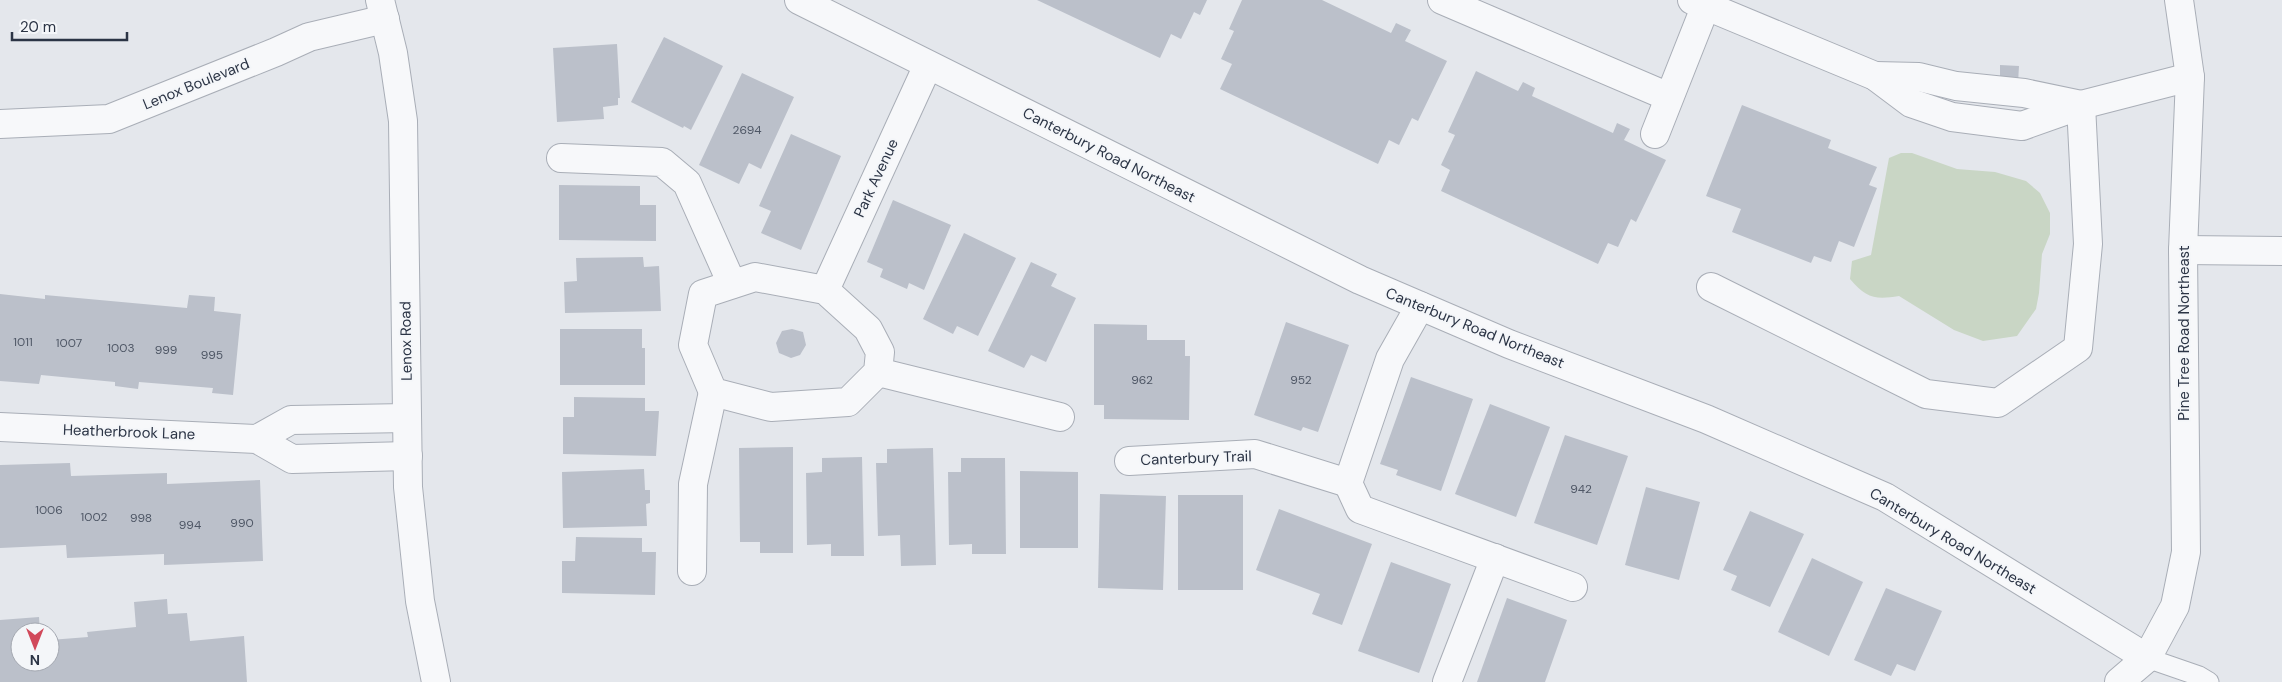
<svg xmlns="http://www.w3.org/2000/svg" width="2282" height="682" viewBox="0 0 2282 682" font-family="'DM Sans',sans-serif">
<rect width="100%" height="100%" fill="#e4e7ec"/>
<path fill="#c9d6c5" d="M 1901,153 L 1912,153 L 1957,169 L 1995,172 L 2026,181 L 2040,193 L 2050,213 L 2050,234 L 2042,254 L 2039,293 L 2036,309 L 2017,336 L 1983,341 L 1954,330 L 1899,296 C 1875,300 1866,298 1850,279 L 1852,261 L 1871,255 L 1889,158 Z"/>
<g fill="#bbc0ca">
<path d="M 1037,0 L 1207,0 L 1200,15 L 1194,12 L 1181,39 L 1171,34 L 1160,58 Z"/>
<path d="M 1242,0 L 1322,0 L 1391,33 L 1396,23 L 1411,30 L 1405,41 L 1447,61 L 1418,121 L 1412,118 L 1399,145 L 1389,140 L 1378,164 L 1220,89 L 1232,64 L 1221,59 L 1234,31 L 1229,29 Z"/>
<path d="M 664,37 L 723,66 L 691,130 L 684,126 L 683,128 L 631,102 Z"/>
<path d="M 617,44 L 620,98 L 618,98 L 618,105 L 603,107 L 604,119 L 557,122 L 553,48 Z"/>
<path d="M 2000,65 L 2019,66 L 2018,83 L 2000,82 Z"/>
<path d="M 1476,71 L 1518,91 L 1523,82 L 1535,88 L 1532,96 L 1613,133 L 1617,123 L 1630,129 L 1624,140 L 1666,160 L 1636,222 L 1631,219 L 1618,247 L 1608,243 L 1598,264 L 1441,191 L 1450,170 L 1441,165 L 1455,135 L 1448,132 Z"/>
<path d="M 742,73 L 794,97 L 761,169 L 749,163 L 739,184 L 699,165 Z"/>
<path d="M 1742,105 L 1831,140 L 1828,148 L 1877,167 L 1869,185 L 1877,188 L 1854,247 L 1839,241 L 1831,262 L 1814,256 L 1811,263 L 1732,232 L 1741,209 L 1706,196 Z"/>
<path d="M 791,134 L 841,156 L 801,250 L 761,233 L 771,211 L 759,206 Z"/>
<path d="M 559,185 L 640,186 L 640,205 L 656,205 L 656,241 L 559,240 Z"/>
<path d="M 893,200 L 951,225 L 924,290 L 909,283 L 907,289 L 880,277 L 883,269 L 867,262 Z"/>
<path d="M 964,233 L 1016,258 L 978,336 L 957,326 L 953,334 L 923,319 Z"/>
<path d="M 643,257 L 644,267 L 659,266 L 661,311 L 565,313 L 564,282 L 577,281 L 576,258 Z"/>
<path d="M 1031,262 L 1057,274 L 1051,286 L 1076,298 L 1046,362 L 1031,355 L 1024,368 L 988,351 Z"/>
<path d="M 0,294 L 45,299 L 45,295 L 187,308 L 189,295 L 215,297 L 214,311 L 241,314 L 233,395 L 212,393 L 213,388 L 139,382 L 138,389 L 115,386 L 115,382 L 41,375 L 39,384 L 0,381 Z"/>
<path d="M 1286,322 L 1349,345 L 1318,432 L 1303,427 L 1301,431 L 1254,415 Z"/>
<path d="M 1094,324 L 1147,325 L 1147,340 L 1185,340 L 1185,356 L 1190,356 L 1189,420 L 1104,419 L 1104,405 L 1094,405 Z"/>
<path d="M 560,329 L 642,329 L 642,348 L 645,348 L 645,385 L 560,385 Z"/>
<path d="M 792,329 L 803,332 L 806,345 L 800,355 L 791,358 L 779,353 L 776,343 L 782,331 Z"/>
<path d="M 1411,377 L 1473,399 L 1441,491 L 1396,475 L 1398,470 L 1380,464 Z"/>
<path d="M 574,397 L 645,398 L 645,411 L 659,411 L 656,456 L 563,454 L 563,417 L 574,417 Z"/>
<path d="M 1490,404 L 1550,427 L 1516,517 L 1455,494 Z"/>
<path d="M 1565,435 L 1628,456 L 1597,545 L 1534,523 Z"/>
<path d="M 793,447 L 793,553 L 760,553 L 760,542 L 740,542 L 739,448 Z"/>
<path d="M 933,448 L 936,565 L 901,566 L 900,535 L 878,536 L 876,463 L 887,463 L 887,449 Z"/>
<path d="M 862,457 L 864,556 L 831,556 L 831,544 L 807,545 L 806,473 L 822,472 L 822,458 Z"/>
<path d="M 961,458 L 1005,458 L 1006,554 L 972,554 L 972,544 L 949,545 L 948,472 L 961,472 Z"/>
<path d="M 70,463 L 71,476 L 167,473 L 167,484 L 260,480 L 263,561 L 164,565 L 164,554 L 67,558 L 66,545 L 0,548 L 0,465 Z"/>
<path d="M 644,469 L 645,490 L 650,490 L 650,503 L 646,504 L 647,526 L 563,528 L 562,472 Z"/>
<path d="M 1020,471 L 1078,472 L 1078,548 L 1020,548 Z"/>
<path d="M 1646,487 L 1700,502 L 1679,580 L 1625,565 Z"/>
<path d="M 1100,494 L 1166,496 L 1163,590 L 1098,588 Z"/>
<rect x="1178" y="495" width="65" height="95"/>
<path d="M 1279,509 L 1372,544 L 1342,625 L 1312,614 L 1320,594 L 1256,570 Z"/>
<path d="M 1750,511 L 1804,534 L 1770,607 L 1731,590 L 1737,576 L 1723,570 Z"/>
<path d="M 576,537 L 642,538 L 642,552 L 656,552 L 655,595 L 562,593 L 562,561 L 575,561 Z"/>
<path d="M 1812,558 L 1863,582 L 1829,656 L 1778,632 Z"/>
<path d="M 1391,562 L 1451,584 L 1419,673 L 1358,651 Z"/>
<path d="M 1886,588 L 1942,611 L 1915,671 L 1897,664 L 1891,676 L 1854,660 Z"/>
<path d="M 1507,598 L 1567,620 L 1545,682 L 1477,682 Z"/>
<path d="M 167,599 L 168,614 L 187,613 L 190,641 L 244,636 L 247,682 L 0,682 L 0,620 L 39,617 L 40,632 L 20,632 L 20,662 L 50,662 L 50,640 L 88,637 L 87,632 L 136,627 L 134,602 Z"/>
</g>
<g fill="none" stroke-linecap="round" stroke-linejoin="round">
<g stroke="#a9aeb7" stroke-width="21">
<path id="service" d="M 2147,658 L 2199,676 L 2209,682"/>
</g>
<g stroke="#a9aeb7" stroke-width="30">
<g id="minor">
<path d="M 799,0 L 1360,280 L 1509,344 L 1706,419 L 1885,497 L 2147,658"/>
<path d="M 1442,0 L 1669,97"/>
<path d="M 1692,0 L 1875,76 L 1911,103 L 1952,117 L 2022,126 L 2081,105 L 2190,77"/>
<path d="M 1875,76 L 1919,77 L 1956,86 L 2024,93 L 2081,105"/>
<path d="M 0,124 L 109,119 L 276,52 L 309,37 L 385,19"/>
<path d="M 1655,134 L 1706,5"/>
<path d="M 561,158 L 662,162 L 687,183 L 732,284"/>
<path d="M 2183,250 L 2282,251"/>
<path d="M 755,277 L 825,290 L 868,329 L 880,352 L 878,372 L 848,402 L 771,407 L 713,392 L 693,345 L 703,294 Z"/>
<path d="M 1711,287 L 1926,394 L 1998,403 L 2078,348 L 2088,244 L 2081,105"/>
<path d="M 825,290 L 928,65"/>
<path d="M 1420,306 L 1390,359 L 1348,483 L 1360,509 L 1573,587"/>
<path d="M 878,372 L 1060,417"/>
<path d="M 0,427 L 257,439 L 292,459 L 408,456"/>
<path d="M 257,439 L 291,420 L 407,418"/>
<path d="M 1129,461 L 1255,454 L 1348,483"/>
<path d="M 692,571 L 693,484 L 713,392"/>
<path d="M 1447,682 L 1495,558"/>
<path d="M 2119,682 L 2147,658 L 2175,606 L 2186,552 L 2183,250 L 2190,77 L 2179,0"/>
</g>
</g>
<g stroke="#a9aeb7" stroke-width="30">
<path id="tertiary" d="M 380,0 L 393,53 L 403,121 L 408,487 L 420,601 L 436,682"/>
</g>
<use href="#service" stroke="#f7f8fa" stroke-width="19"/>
<use href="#minor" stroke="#f7f8fa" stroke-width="28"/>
<use href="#tertiary" stroke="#f7f8fa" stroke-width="28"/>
</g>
<g text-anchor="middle" stroke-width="4" stroke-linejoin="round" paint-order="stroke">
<g font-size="12" fill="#4f5766">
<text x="747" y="134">2694</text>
<text x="23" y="346">1011</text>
<text x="69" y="347">1007</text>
<text x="121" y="352">1003</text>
<text x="166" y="354">999</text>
<text x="212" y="359">995</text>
<text x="1142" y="384">962</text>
<text x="1301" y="384">952</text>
<text x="1581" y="493">942</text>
<text x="49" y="514">1006</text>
<text x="94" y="521">1002</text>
<text x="141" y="522">998</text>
<text x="242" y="527">990</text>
<text x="190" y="529">994</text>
</g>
<g font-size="15" fill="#2b3445" stroke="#f4f6f9">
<text transform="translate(196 84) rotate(-22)" y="5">Lenox Boulevard</text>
<text transform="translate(1109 155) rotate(27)" y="5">Canterbury Road Northeast</text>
<text transform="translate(876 178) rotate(-65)" y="5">Park Avenue</text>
<text transform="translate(1475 328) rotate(22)" y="5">Canterbury Road Northeast</text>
<text transform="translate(2184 333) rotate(-90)" y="5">Pine Tree Road Northeast</text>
<text transform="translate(406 341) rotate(-91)" y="5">Lenox Road</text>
<text transform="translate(129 432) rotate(2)" y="5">Heatherbrook Lane</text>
<text transform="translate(1196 458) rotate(-2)" y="5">Canterbury Trail</text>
<text transform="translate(1953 541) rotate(31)" y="5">Canterbury Road Northeast</text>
</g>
</g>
<g transform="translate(35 647) rotate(180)"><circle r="24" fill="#f4f6f9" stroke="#a4a8b1"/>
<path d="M0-4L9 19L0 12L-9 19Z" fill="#d1495b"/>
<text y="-8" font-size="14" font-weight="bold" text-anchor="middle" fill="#2b3445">N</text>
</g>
<path d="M12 32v8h115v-8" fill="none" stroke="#2b3445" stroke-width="2.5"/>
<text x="20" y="32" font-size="15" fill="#2b3445" stroke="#f4f6f9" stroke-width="4" paint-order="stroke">20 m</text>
</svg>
